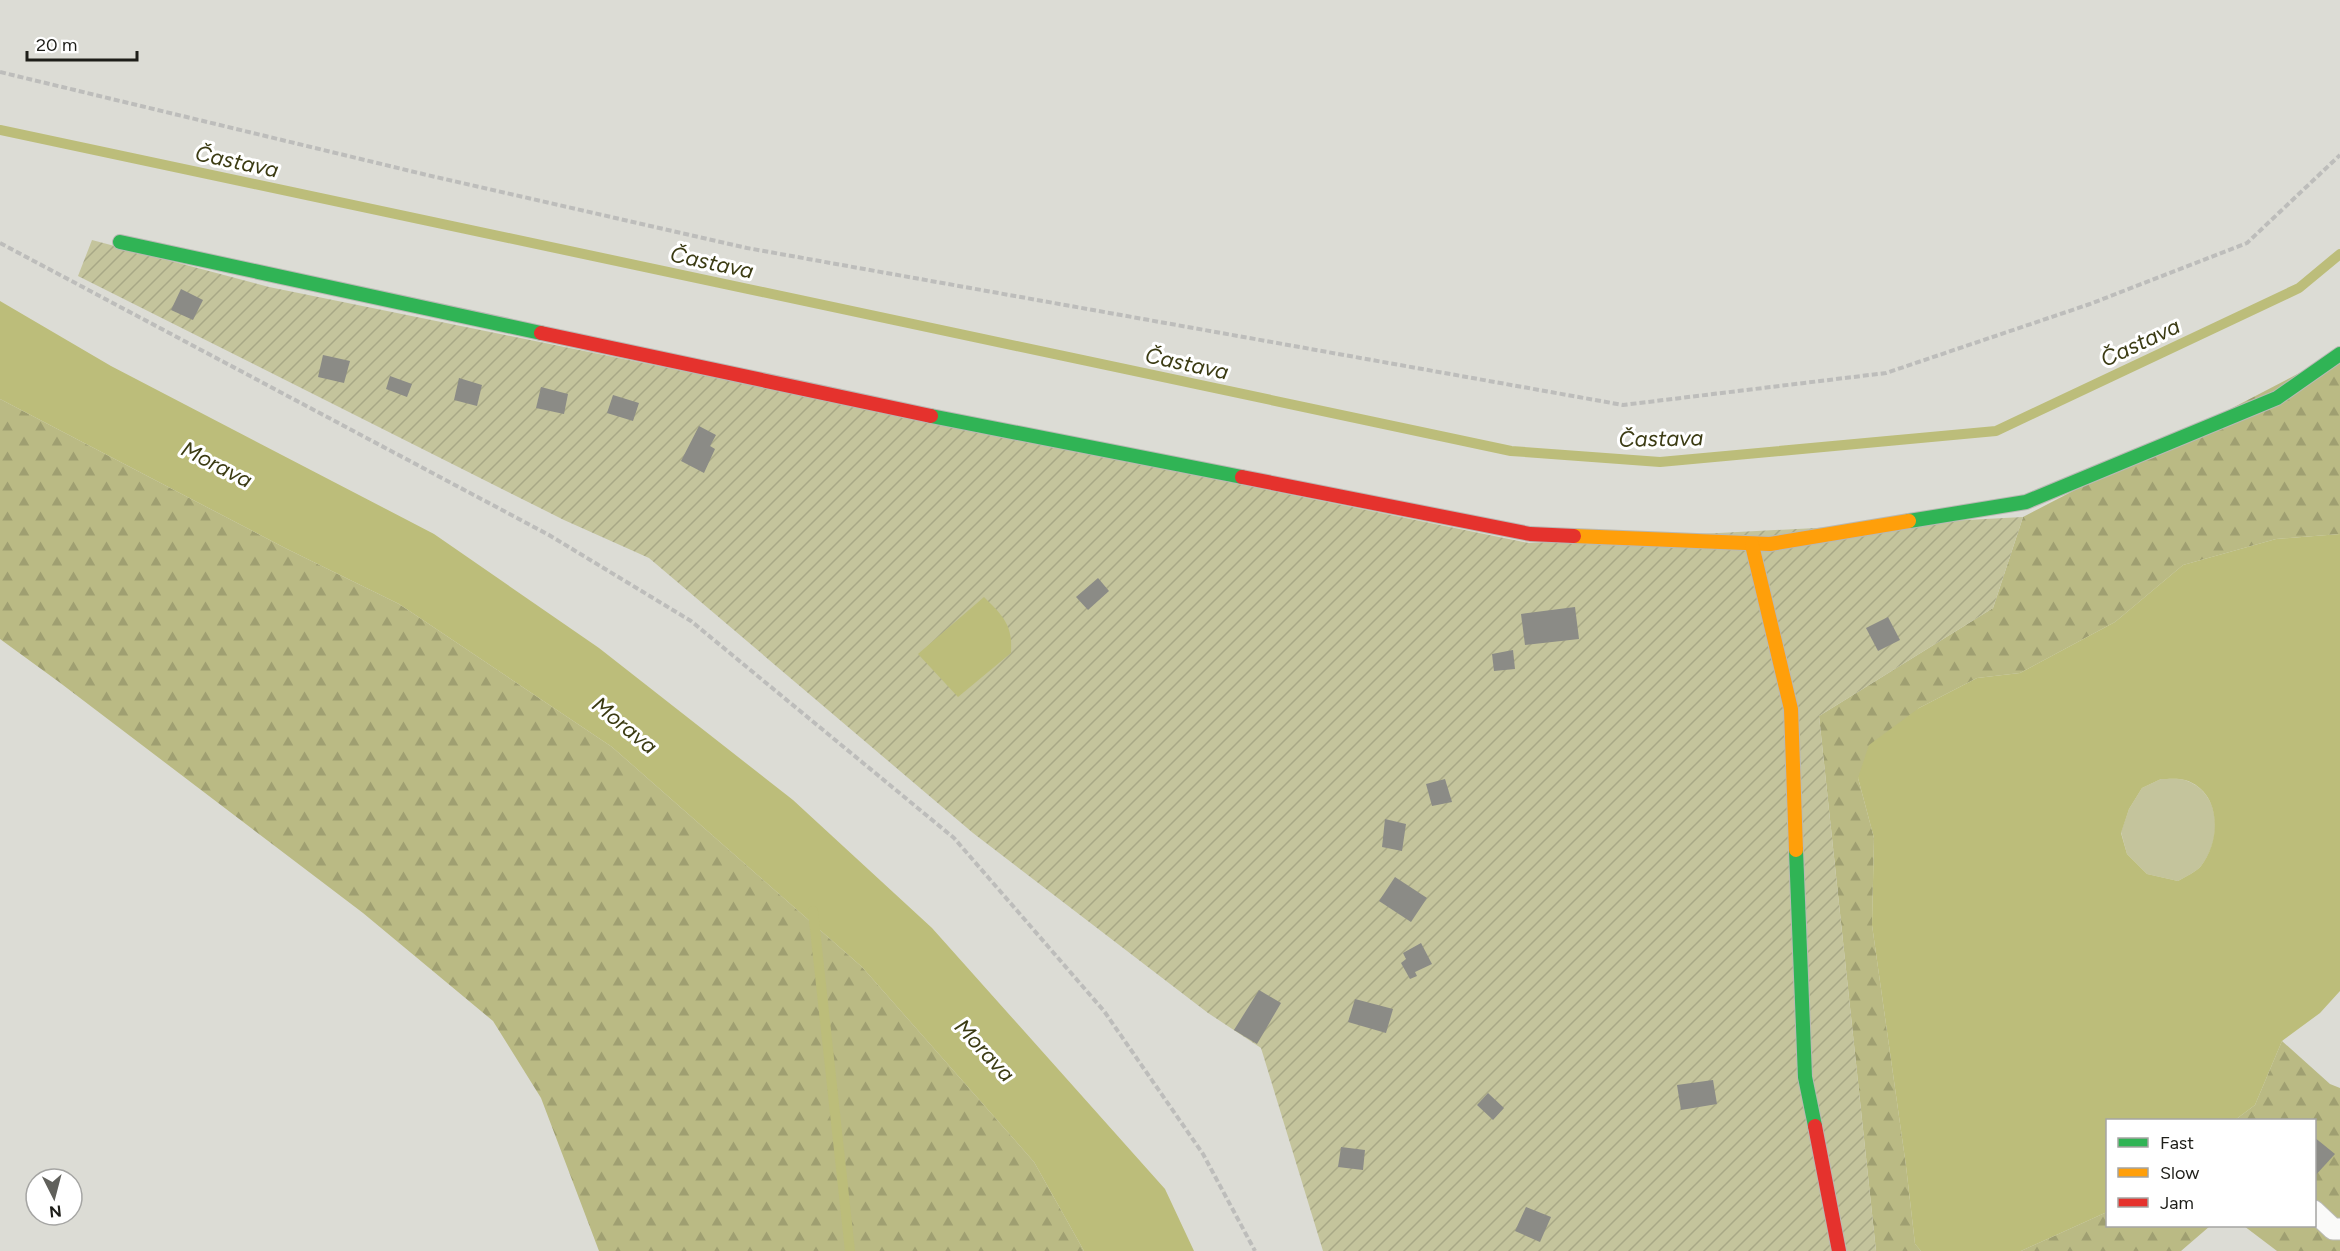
<svg xmlns="http://www.w3.org/2000/svg" width="2340" height="1251" viewBox="0 0 2340 1251" font-family="Figtree,sans-serif">
<defs>
<pattern id="forest-firs" width="22" height="20" patternUnits="userSpaceOnUse" patternTransform="scale(1.5)"><rect width="22" height="20" fill="#baba84"/><path d="M5 1l3.5 6h-7zM16 11l3.5 6h-7z" fill="#9f9f71"/></pattern>
<pattern id="garden-furrows" width="10" height="10" patternUnits="userSpaceOnUse" patternTransform="scale(1.5)"><rect width="10" height="10" fill="#c4c49c"/><path d="M-1 1l2-2M0 10L10 0M9 11l2-2" fill="none" stroke="#a8a886"/></pattern>
</defs>
<rect width="100%" height="100%" fill="#dcdcd5"/>
<path fill="#c4c49c" d="M 2161,779 C 2168,779 2178,778 2185,780 C 2221,792 2223,839 2201,866 C 2196,872 2185,877 2178,881 L 2147,874 L 2127,854 L 2121,832 L 2129,809 L 2142,788 Z"/>
<g fill="url(#forest-firs)">
<path d="M 2340,352 L 2340,534 L 2276,539 L 2183,565 L 2115,622 L 2020,673 L 1977,678 L 1919,708 L 1858,778 L 1874,838 L 1872,925 L 1906,1166 L 1915,1244 L 1921,1251 L 1876,1251 L 1819,716 L 1993,608 L 2023,517 Z"/>
<path d="M 0,399 L 285,548 L 399,604 L 612,747 L 862,967 L 1034,1162 L 1084,1251 L 599,1251 L 541,1098 L 493,1021 L 363,913 L 59,682 L 0,639 Z"/>
<path d="M 2282,1041 L 2330,1084 L 2340,1088 L 2340,1251 L 2277,1251 L 2244,1226 L 2314,1226 L 2314,1120 L 2235,1120 L 2255,1105 Z"/>
<path d="M 2107,1212 L 2108,1226 L 2210,1226 L 2181,1251 L 2021,1251 Z"/>
</g>
<path fill="url(#garden-furrows)" d="M 92,240 L 269,287 L 1529,543 L 2023,517 L 1993,608 L 1819,716 L 1876,1251 L 1323,1251 L 1261,1048 L 1208,1013 L 973,833 L 649,558 L 564,520 L 78,276 Z"/>
<g fill="#bcbd7a" fill-rule="evenodd">
<path d="M 0,301 L 111,366 L 434,534 L 599,648 L 793,800 L 932,928 L 1165,1189 L 1194,1251 L 1084,1251 L 1034,1162 L 862,967 L 612,747 L 399,604 L 285,548 L 0,399 Z"/>
<path d="M 2340,534 L 2340,991 L 2320,1013 L 2282,1041 L 2255,1105 L 2235,1120 L 2108,1120 L 2107,1212 L 2021,1251 L 1921,1251 L 1915,1244 L 1906,1166 L 1872,925 L 1874,838 L 1858,778 L 1869,745 L 1919,708 L 1977,678 L 2020,673 L 2115,622 L 2183,565 L 2276,539 ZM 2161,779 C 2168,779 2178,778 2185,780 C 2221,791 2222,839 2201,866 C 2196,872 2185,877 2178,881 L 2147,874 L 2127,854 L 2121,833 L 2129,809 L 2142,788 Z"/>
<path d="M 984,597 C 1003,616 1013,625 1011,653 L 958,697 L 918,654 Z"/>
</g>
<g fill="none" stroke-linecap="round" stroke-linejoin="round">
<g stroke="#bcbd7a" stroke-width="10">
<path d="M 0,130 L 1511,451 L 1660,462 L 1996,431 L 2299,288 L 2340,254"/>
<path d="M 813,911 L 850,1251"/>
</g>
</g>
<g fill="#8b8b86">
<path d="M 181,289 L 203,300 L 193,320 L 171,310 Z"/>
<path d="M 323,355 L 350,361 L 344,383 L 318,377 Z"/>
<path d="M 390,376 L 412,384 L 407,397 L 386,389 Z"/>
<path d="M 459,378 L 482,385 L 477,406 L 454,400 Z"/>
<path d="M 541,387 L 568,394 L 564,414 L 536,408 Z"/>
<path d="M 613,395 L 639,403 L 633,421 L 607,413 Z"/>
<path d="M 699,426 L 716,435 L 710,446 L 715,449 L 704,473 L 681,461 Z"/>
<path d="M 1098,578 L 1109,591 L 1088,610 L 1076,597 Z"/>
<path d="M 1575,607 L 1579,639 L 1525,645 L 1521,614 Z"/>
<path d="M 1888,617 L 1900,640 L 1878,651 L 1866,628 Z"/>
<path d="M 1513,650 L 1515,669 L 1494,671 L 1492,654 Z"/>
<path d="M 1445,779 L 1452,802 L 1432,806 L 1426,784 Z"/>
<path d="M 1385,819 L 1406,824 L 1402,851 L 1382,847 Z"/>
<path d="M 1395,877 L 1427,898 L 1411,922 L 1379,901 Z"/>
<path d="M 1421,943 L 1432,964 L 1415,972 L 1417,976 L 1410,979 L 1401,963 L 1406,959 L 1403,953 Z"/>
<path d="M 1259,990 L 1281,1003 L 1257,1044 L 1234,1030 Z"/>
<path d="M 1355,999 L 1393,1009 L 1386,1033 L 1348,1022 Z"/>
<path d="M 1713,1080 L 1717,1104 L 1681,1110 L 1677,1085 Z"/>
<path d="M 1488,1093 L 1504,1108 L 1493,1120 L 1477,1105 Z"/>
<path d="M 2314,1137 L 2335,1154 L 2314,1177 Z"/>
<path d="M 1341,1147 L 1365,1150 L 1363,1170 L 1338,1167 Z"/>
<path d="M 1526,1207 L 1551,1217 L 1540,1242 L 1515,1231 Z"/>
</g>
<g fill="none" stroke-linecap="round" stroke-linejoin="round">
<g stroke="#b9b9b4" stroke-width="23">
<path id="lane" d="M 2314,1211 L 2333,1229 L 2340,1229"/>
</g>
<g stroke="#b9b9b4" stroke-width="16">
<g id="fast">
<path d="M 120,242 L 541,333"/>
<path d="M 931,416 L 1242,477"/>
<path d="M 1909,521 L 2026,502 L 2277,398 L 2340,354"/>
<path d="M 1796,850 L 1805,1077 L 1815,1126"/>
</g>
</g>
<g stroke="#b9b9b4" stroke-width="16">
<g id="slow">
<path d="M 1574,536 L 1770,544 L 1909,521"/>
<path d="M 1752,545 L 1791,709 L 1796,850"/>
</g>
</g>
<g stroke="#b9b9b4" stroke-width="16">
<g id="jam">
<path d="M 541,333 L 931,416"/>
<path d="M 1242,477 L 1530,534 L 1574,536"/>
<path d="M 1815,1126 L 1839,1251"/>
</g>
</g>
<g stroke="#bdbdbb" stroke-width="4" stroke-dasharray="6 3" stroke-linecap="butt">
<path d="M 0,72 L 427,175 L 747,248 L 1623,405 L 1886,373 L 2090,304 L 2247,243 L 2340,155"/>
<path d="M 0,243 L 549,535 L 691,621 L 954,838 L 1104,1011 L 1203,1154 L 1255,1251"/>
</g>
<use href="#lane" stroke="#fafaf9" stroke-width="21"/>
<use href="#fast" stroke="#30b455" stroke-width="14"/>
<use href="#slow" stroke="#ff9f0a" stroke-width="14"/>
<use href="#jam" stroke="#e5322d" stroke-width="14"/>
</g>
<g text-anchor="middle" stroke-width="6" stroke-linejoin="round" paint-order="stroke">
<g font-size="22" font-style="italic" fill="#3b3b13" stroke="#fff">
<text transform="translate(237 161) rotate(12)" y="8">Častava</text>
<text transform="translate(712 262) rotate(12)" y="8">Častava</text>
<text transform="translate(2140 342) rotate(-25)" y="8">Častava</text>
<text transform="translate(1187 363) rotate(12)" y="8">Častava</text>
<text transform="translate(1661 438) rotate(-1)" y="8">Častava</text>
<text transform="translate(217 464) rotate(27)" y="8">Morava</text>
<text transform="translate(625 725) rotate(39)" y="8">Morava</text>
<text transform="translate(985 1050) rotate(47)" y="8">Morava</text>
</g>
</g>
<rect x="2106" y="1119" width="210" height="108" fill="#ffffff" stroke="#a5a5a3" stroke-width="1.5"/>
<rect x="2118" y="1138" width="30" height="9" fill="#30b455" stroke="#a5a5a3" stroke-width="1.5"/>
<text x="2160" y="1149" font-size="18" fill="#1e1e19">Fast</text>
<rect x="2118" y="1168" width="30" height="9" fill="#ff9f0a" stroke="#a5a5a3" stroke-width="1.5"/>
<text x="2160" y="1179" font-size="18" fill="#1e1e19">Slow</text>
<rect x="2118" y="1198" width="30" height="9" fill="#e5322d" stroke="#a5a5a3" stroke-width="1.5"/>
<text x="2160" y="1209" font-size="18" fill="#1e1e19">Jam</text>
<g transform="translate(54 1197) rotate(174)"><circle r="28" fill="#ffffff" stroke="#a5a5a3" stroke-width="1.5"/>
<path d="M0-4.5L10 22L0 15L-10 22Z" fill="#60605b"/>
<text y="-9" font-size="16" font-weight="bold" text-anchor="middle" fill="#1e1e19">N</text>
</g>
<path d="M27 51v9h110v-9" fill="none" stroke="#1e1e19" stroke-width="3"/>
<text x="36" y="51" font-size="18" fill="#1e1e19" stroke="#ffffff" stroke-width="4.5" paint-order="stroke">20 m</text>
</svg>
